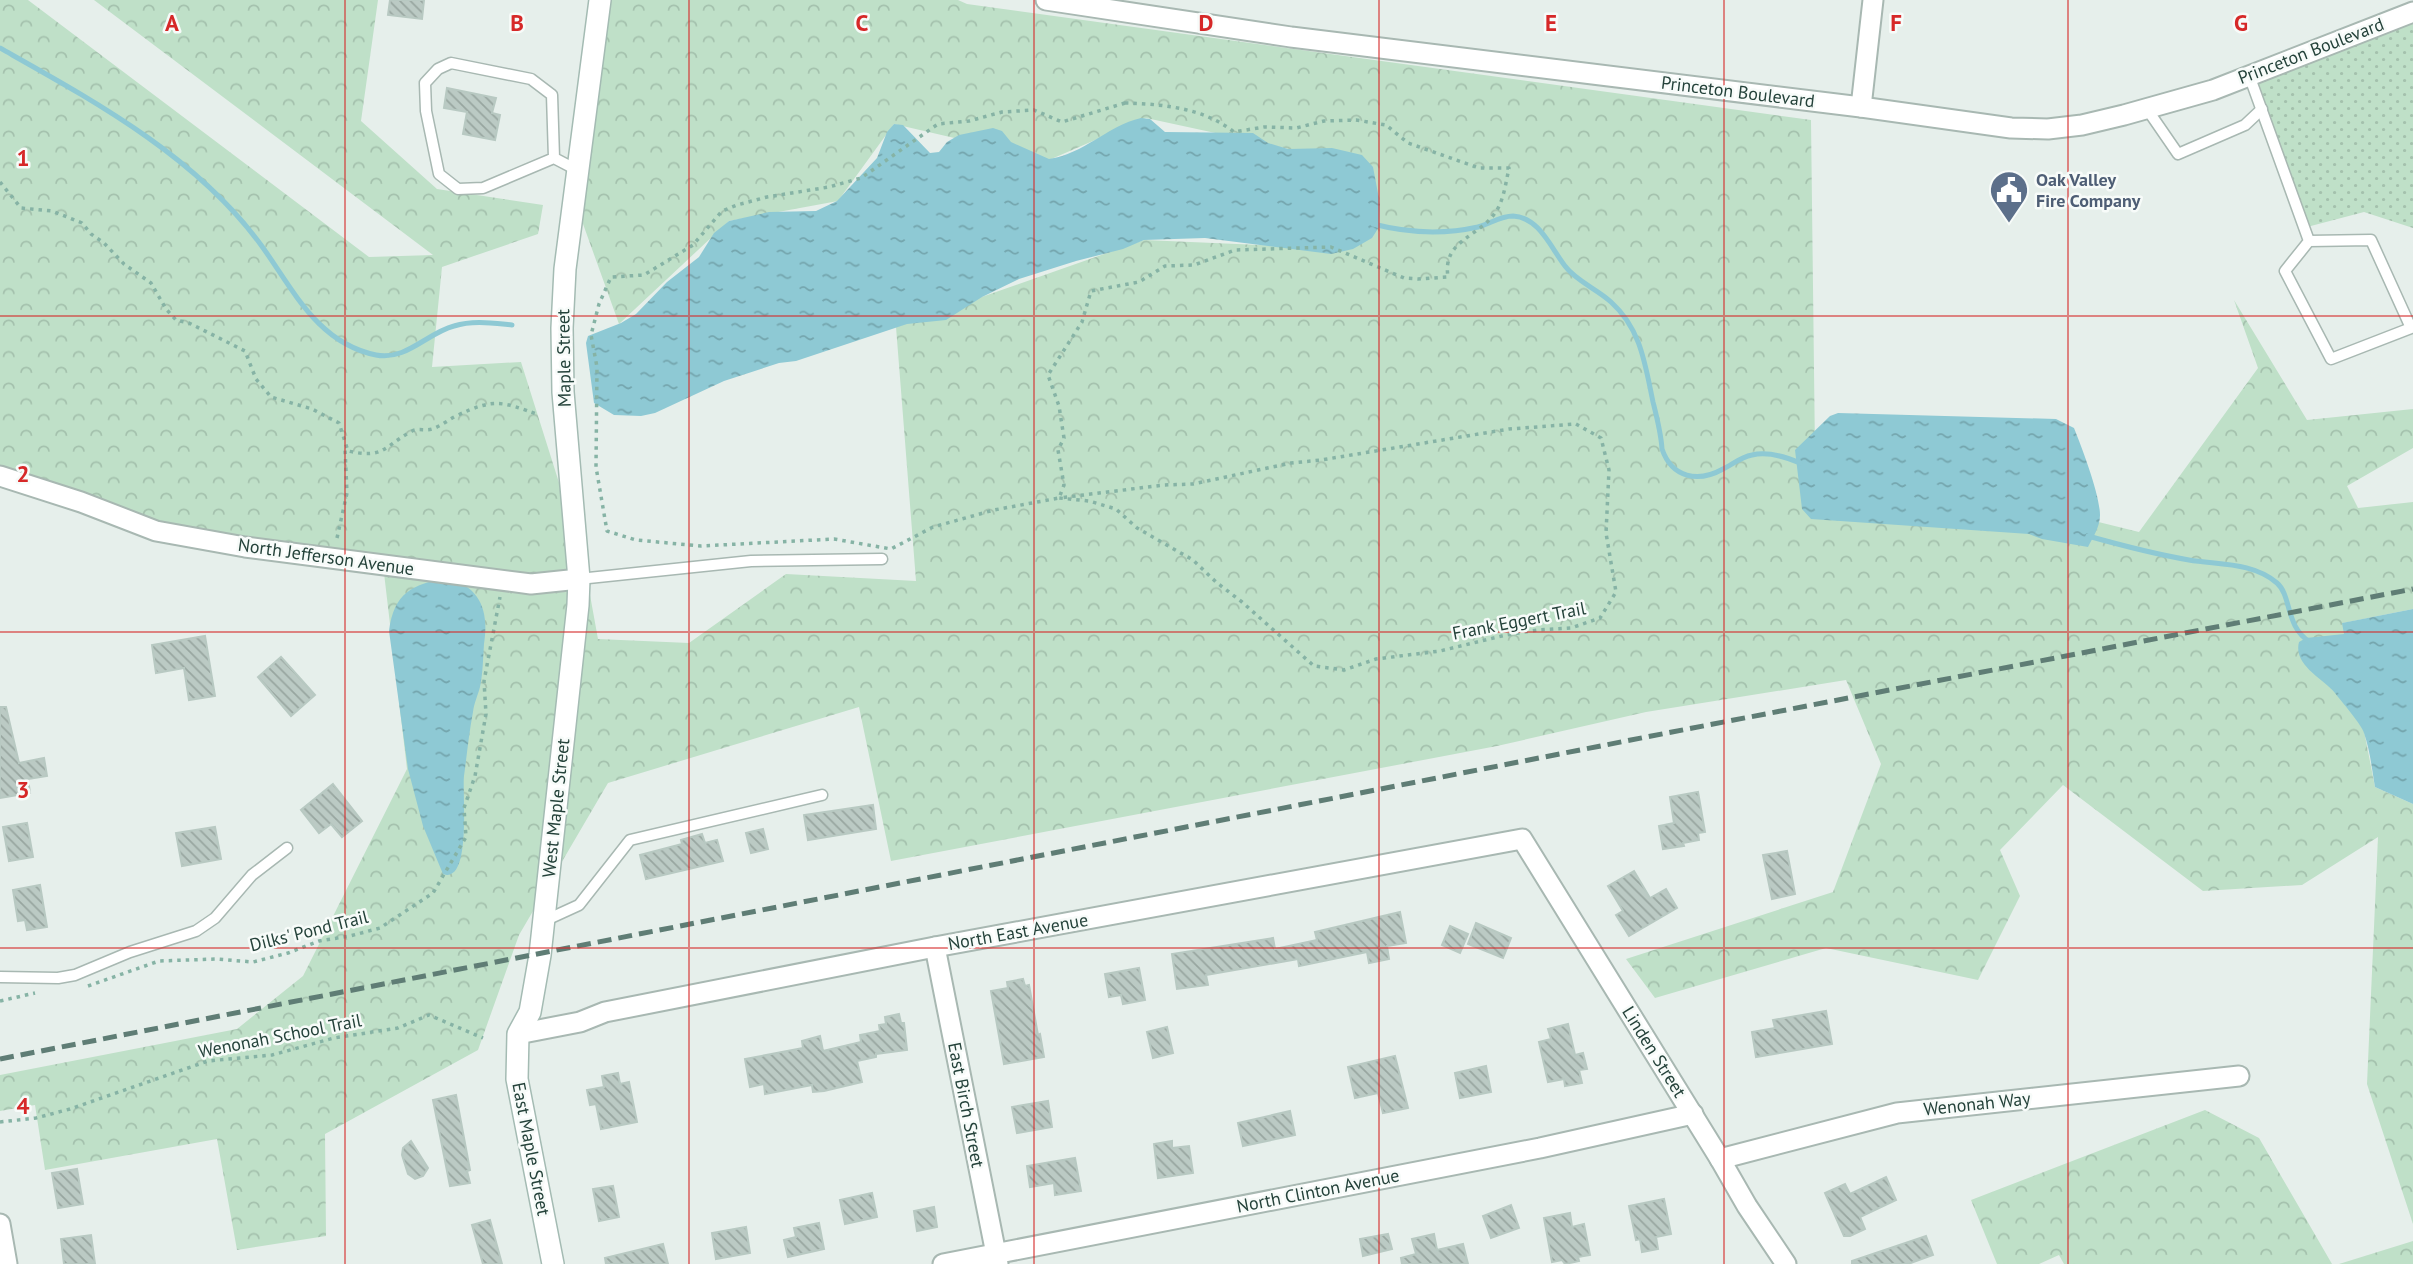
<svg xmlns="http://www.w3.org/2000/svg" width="2413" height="1264" viewBox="0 0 2413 1264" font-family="'PT Sans',sans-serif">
<defs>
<pattern id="forest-crowns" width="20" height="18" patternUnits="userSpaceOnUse" patternTransform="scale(1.75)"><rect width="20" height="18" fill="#bfe0c8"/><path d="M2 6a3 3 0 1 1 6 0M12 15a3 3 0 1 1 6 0" fill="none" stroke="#a4c1ad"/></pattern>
<pattern id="park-dots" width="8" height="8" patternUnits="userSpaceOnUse" patternTransform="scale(1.75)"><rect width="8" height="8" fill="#bfe0c8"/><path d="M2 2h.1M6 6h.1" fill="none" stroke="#a4c1ad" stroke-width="1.8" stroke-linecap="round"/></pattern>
<pattern id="water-ripples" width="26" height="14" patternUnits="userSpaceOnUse" patternTransform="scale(1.75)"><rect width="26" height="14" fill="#8ec9d4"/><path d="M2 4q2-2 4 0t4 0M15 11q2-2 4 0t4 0" fill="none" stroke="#74a5ad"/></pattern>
<pattern id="building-back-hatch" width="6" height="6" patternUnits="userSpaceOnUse" patternTransform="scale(1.75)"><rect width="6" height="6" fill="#bbcac4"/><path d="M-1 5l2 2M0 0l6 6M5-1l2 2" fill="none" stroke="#98a6a0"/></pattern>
</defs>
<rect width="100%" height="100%" fill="#e6efeb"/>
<g fill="url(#forest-crowns)">
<path d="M 0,0 L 28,0 L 369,257 L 433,255 L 94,0 L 378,0 L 361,121 L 437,189 L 543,205 L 538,234 L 442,267 L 432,367 L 521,362 L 584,562 L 598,639 L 689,643 L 786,574 L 916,581 L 896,327 L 1144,240 L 1353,249 L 1372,167 L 1146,118 L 1049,160 L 894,124 L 838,201 L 729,221 L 619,324 L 578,210 L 605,0 L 958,0 L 967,4 L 1811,120 L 1815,452 L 2139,532 L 2258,368 L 2234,300 L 2307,420 L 2413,409 L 2413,448 L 2347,486 L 2358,508 L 2413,502 L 2413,609 L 2343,623 L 2375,787 L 2413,804 L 2413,1224 L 2367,1084 L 2378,837 L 2302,885 L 2203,891 L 2063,785 L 2000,850 L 2020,896 L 1978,980 L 1826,948 L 1655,998 L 1626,959 L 1833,892 L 1881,764 L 1846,680 L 1646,712 L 1497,746 L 891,861 L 859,707 L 608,783 L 519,935 L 478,1050 L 325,1134 L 326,1236 L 237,1250 L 217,1139 L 45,1170 L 35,1105 L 0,1111 L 0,1075 L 237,1029 L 303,976 L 407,769 L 382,556 L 132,522 L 0,474 Z"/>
<path d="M 2205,1110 L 2259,1138 L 2332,1264 L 2064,1264 L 2059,1255 L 2039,1264 L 1997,1264 L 1971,1200 Z"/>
<path d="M 2413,1241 L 2413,1264 L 2339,1264 Z"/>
</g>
<path fill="url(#park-dots)" d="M 2413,9 L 2413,228 L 2364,212 L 2307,227 L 2247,70 Z"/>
<g fill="url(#water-ripples)">
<path d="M 1141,118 L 1150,119 L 1165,132 L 1253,133 L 1268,143 L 1288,149 L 1332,148 L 1362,155 L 1373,167 L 1380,204 L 1379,227 L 1372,238 L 1353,249 L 1331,254 L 1205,238 L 1144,240 L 1123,249 L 1076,261 L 1019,279 L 982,297 L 946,320 L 907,324 L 796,361 L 779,363 L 724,381 L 655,413 L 641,416 L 614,415 L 594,403 L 586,343 L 588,336 L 621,323 L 636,314 L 667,282 L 699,257 L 714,233 L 729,221 L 769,212 L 816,211 L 837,201 L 877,158 L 887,132 L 894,124 L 903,125 L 930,153 L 939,152 L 947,142 L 959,135 L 993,128 L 1002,131 L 1011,142 L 1049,159 C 1084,154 1107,126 1141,118 Z"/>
<path d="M 1838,413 L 2056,419 L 2074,428 C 2082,448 2100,495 2100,515 C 2100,527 2093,537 2088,547 L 2042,539 L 2029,534 L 1811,519 L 1802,509 L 1795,450 L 1830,416 Z"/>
<path d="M 448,578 C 481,588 489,611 484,644 C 483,658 483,673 480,687 C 478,695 474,703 473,712 C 469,733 467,754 464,776 C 462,792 472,885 443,874 L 423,826 L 408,769 L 389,631 C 394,593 412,584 448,578 Z"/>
<path d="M 2413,609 L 2413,804 L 2375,787 C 2372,770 2370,750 2364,733 C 2362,725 2341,701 2335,693 C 2322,678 2293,665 2299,642 L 2306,638 L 2344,634 L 2342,623 Z"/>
</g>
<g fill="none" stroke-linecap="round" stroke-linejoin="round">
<g stroke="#8ec9d4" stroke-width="5">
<path d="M 0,48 C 94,101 196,156 261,245 C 293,289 317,343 376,355 C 406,361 427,333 454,326 C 473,320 492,323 512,325"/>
<path d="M 1373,224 C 1408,233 1442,235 1478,227 C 1490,224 1500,216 1513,216 C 1539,217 1551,248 1565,266 C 1576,281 1597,289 1611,302 C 1641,329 1645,364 1653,402 C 1657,418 1661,433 1662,449 C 1672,478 1698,483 1723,469 C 1733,464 1741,457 1752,455 C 1768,451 1786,457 1800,463"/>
<path d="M 2088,536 C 2120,545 2155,554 2189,560 C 2218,565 2253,562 2277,583 C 2292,596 2285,627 2310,642"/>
</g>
</g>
<g fill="url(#building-back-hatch)" stroke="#b8c9c2" stroke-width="2">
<path d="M 390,0 L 424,0 L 422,19 L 388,15 Z"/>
<path d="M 447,88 L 496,98 L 492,113 L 500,115 L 495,140 L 463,134 L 467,112 L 444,108 Z"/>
<path d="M 205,636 L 215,696 L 189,700 L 184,668 L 156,673 L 152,645 Z"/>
<path d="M 281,657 L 315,695 L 291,716 L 258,677 Z"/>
<path d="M 0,707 L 6,707 L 19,763 L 44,758 L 47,776 L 28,779 L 30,793 L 0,798 Z"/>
<path d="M 333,784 L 362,821 L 342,837 L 331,824 L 319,833 L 301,810 Z"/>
<path d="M 1698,792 L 1705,832 L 1698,833 L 1699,840 L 1683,843 L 1684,846 L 1663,849 L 1659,826 L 1674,823 L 1670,797 Z"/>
<path d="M 873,805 L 876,829 L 808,840 L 804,815 Z"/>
<path d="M 27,823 L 33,857 L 9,861 L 3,827 Z"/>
<path d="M 215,827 L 221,859 L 182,866 L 176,833 Z"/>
<path d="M 763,829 L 768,849 L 751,853 L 746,833 Z"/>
<path d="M 702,834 L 705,843 L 717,840 L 723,861 L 646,879 L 640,855 L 682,844 L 681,840 Z"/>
<path d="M 1787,851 L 1795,894 L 1772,899 L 1763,855 Z"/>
<path d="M 1634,871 L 1650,898 L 1666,889 L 1677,908 L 1629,936 L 1616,915 L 1623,911 L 1608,886 Z"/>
<path d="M 40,885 L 47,927 L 27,930 L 25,920 L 18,921 L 13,890 Z"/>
<path d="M 1400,912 L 1406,943 L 1387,946 L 1389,959 L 1369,963 L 1367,952 L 1299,966 L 1298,959 L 1206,975 L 1208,985 L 1177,989 L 1172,954 L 1273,938 L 1275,949 L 1317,940 L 1315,932 Z"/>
<path d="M 1476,923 L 1511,938 L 1503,958 L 1468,944 Z"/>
<path d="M 1450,926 L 1468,934 L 1460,953 L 1442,945 Z"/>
<path d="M 1139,968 L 1145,1000 L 1123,1004 L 1121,995 L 1109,997 L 1105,974 Z"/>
<path d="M 1023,979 L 1025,986 L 1029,985 L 1038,1035 L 1040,1034 L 1044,1057 L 1004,1064 L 991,991 L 1008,988 L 1007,982 Z"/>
<path d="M 1826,1011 L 1832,1044 L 1756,1057 L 1752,1032 L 1775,1028 L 1773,1020 Z"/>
<path d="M 899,1014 L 901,1023 L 904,1023 L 907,1050 L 876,1054 L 876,1057 L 857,1061 L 862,1082 L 824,1091 L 813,1092 L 812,1085 L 765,1094 L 764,1084 L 750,1087 L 745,1059 L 803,1048 L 802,1041 L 820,1036 L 823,1051 L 861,1042 L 860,1035 L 880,1031 L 879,1025 L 886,1024 L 885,1017 Z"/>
<path d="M 1568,1024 L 1575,1055 L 1583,1053 L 1587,1069 L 1579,1070 L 1582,1083 L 1565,1086 L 1564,1079 L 1548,1082 L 1539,1042 L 1551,1039 L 1548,1029 Z"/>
<path d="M 1167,1027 L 1173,1053 L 1153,1058 L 1147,1032 Z"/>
<path d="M 1395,1056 L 1408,1108 L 1383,1113 L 1378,1093 L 1355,1098 L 1348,1067 Z"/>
<path d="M 1486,1066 L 1491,1092 L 1460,1098 L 1455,1073 Z"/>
<path d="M 618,1073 L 620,1084 L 629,1082 L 637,1122 L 601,1129 L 596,1104 L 590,1105 L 587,1090 L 604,1087 L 602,1076 Z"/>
<path d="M 456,1095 L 470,1170 L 467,1171 L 470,1183 L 450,1186 L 433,1100 Z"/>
<path d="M 1048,1101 L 1052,1127 L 1017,1133 L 1012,1107 Z"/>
<path d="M 1290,1111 L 1295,1135 L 1243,1146 L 1238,1123 Z"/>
<path d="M 411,1141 L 428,1168 L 423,1176 L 415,1179 L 408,1174 L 402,1155 L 403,1148 Z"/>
<path d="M 1172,1141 L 1172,1148 L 1189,1146 L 1193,1173 L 1158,1178 L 1154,1144 Z"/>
<path d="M 1075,1158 L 1081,1191 L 1055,1195 L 1054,1183 L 1030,1187 L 1027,1166 Z"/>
<path d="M 77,1169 L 83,1204 L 58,1208 L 52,1173 Z"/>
<path d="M 1886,1177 L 1896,1200 L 1860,1217 L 1865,1229 L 1850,1236 L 1844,1236 L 1825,1193 L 1845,1184 L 1850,1194 Z"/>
<path d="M 613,1186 L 619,1217 L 599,1221 L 593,1189 Z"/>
<path d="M 872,1193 L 877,1217 L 845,1224 L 840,1200 Z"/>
<path d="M 1664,1199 L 1671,1234 L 1656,1237 L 1658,1249 L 1642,1252 L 1640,1239 L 1636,1240 L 1629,1206 Z"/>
<path d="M 1511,1205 L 1519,1228 L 1491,1238 L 1483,1216 Z"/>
<path d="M 934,1207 L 937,1227 L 917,1231 L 914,1211 Z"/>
<path d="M 1570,1213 L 1572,1227 L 1584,1224 L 1590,1255 L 1578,1257 L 1579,1261 L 1565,1264 L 1562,1260 L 1552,1262 L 1544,1218 Z"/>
<path d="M 490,1220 L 502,1264 L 483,1264 L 472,1225 Z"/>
<path d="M 819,1223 L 824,1249 L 788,1257 L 784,1240 L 796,1237 L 794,1228 Z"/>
<path d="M 746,1227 L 750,1253 L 716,1259 L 712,1233 Z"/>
<path d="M 1388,1234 L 1392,1249 L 1363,1256 L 1360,1239 Z"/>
<path d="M 1434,1234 L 1437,1250 L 1463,1244 L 1468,1264 L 1402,1264 L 1401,1258 L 1416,1254 L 1412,1239 Z"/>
<path d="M 91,1235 L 95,1264 L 64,1264 L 61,1239 Z"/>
<path d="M 1926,1236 L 1933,1255 L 1908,1264 L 1852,1264 L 1852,1261 Z"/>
<path d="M 663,1244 L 668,1264 L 606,1264 L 605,1258 Z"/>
</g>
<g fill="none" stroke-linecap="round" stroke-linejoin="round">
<g stroke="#a8b8b2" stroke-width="13">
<g id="lane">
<path d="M 2249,75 L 2309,241 L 2371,240 L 2411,328 L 2331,359 L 2285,271 L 2309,241"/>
<path d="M 2147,109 L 2178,154 L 2245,125 L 2262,109"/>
<path d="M 554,158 L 483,188 L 458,189 L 439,174 L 426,111 L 425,83 L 438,69 L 451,63 L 531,79 L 552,95 L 554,158 L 577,170"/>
<path d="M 579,579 L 751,561 L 882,559"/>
<path d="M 544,921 L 579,905 L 630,840 L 822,795"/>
<path d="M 0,977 L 58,978 L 75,975 L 130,952 L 196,931 L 215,918 L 252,875 L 287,848"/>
</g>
</g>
<g stroke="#a8b8b2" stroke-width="23">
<g id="street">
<path d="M 1046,0 L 1291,37 L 1861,107 L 2011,128 L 2048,129 L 2082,125 L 2124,115 L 2213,90 L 2413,12"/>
<path d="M 1861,107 L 1873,0"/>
<path d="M 0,476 L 81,502 L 156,531 L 245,547 L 531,584 L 579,579"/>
<path d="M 935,947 L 998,1264"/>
<path d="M 518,1034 L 580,1022 L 605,1012 L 935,947 L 1522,839 L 1720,1159 L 1747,1206 L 1786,1264"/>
<path d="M 1720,1159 L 1897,1113 L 2239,1076"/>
<path d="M 0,1224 L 7,1264"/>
<path d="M 943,1264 L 1540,1148 L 1693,1114"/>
</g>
</g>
<g stroke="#a4bbb3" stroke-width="24">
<path id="secondary" d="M 553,1264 L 517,1079 L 518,1034 L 530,1012 L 540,955 L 578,605 L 579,579 L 563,392 L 562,328 L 565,269 L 600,0"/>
</g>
<g stroke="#86b3a5" stroke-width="3.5" stroke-dasharray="3.5 5" stroke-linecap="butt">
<path d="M 1125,103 C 1162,104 1204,108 1234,132 L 1264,127 L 1296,128 L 1324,121 L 1356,120 L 1386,125 L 1408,143 L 1479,168 L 1509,168 C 1506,182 1504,198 1497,210 C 1480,238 1442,239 1448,277 L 1418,279 L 1404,278 L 1331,247 L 1235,250 L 1194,265 L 1165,266 L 1139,282 L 1091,291 L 1082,322 L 1048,375 L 1059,406 L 1064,438 L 1058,450 L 1064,485 L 1059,498 L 994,510 L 933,527 L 891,549 L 834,539 L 701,546 L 636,540 L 607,531 L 596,467 L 597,367 L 591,335 L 599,304 L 611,277 L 644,275 L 693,245 L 722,211 L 737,205 L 767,197 L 829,187 L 861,178 L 938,124 L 969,121 L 1002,112 L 1034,110 L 1062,122 Z"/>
<path d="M 0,182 L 21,208 L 52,211 L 82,223 L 91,234 L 104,243 L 124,264 L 151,283 L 166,309 L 176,320 L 189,323 L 245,351 L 256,379 L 271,397 L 312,409 L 339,423 L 348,451 C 384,459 383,447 412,431 C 418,428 425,431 432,429 C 441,426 448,420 456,416 C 494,398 501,401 539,415"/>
<path d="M 1576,424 L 1601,438 L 1609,470 L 1606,533 L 1616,592 L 1600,618 L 1571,628 L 1538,630 L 1506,635 L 1440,651 L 1376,659 L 1344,670 L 1314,666 L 1242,602 L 1216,582 L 1193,560 L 1137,528 L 1116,509 L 1089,501 L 1059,498 L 1164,485 L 1193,484 L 1291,463 L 1321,460 L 1509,429 Z"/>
<path d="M 337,538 L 347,493 L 345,449"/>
<path d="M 88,986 L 159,961 L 217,959 L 253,962 L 288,953 L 319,941 L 350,936 L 380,928 L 433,893 L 466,837 L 464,808 L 475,776 L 486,714 L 484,681 L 500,597"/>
<path d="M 0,1001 L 35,993"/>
<path d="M 0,1122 L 36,1118 L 70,1109 L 208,1061 L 272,1055 L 334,1038 L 398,1028 L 429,1015 L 483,1038"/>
</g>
<use href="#lane" stroke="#fff" stroke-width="10"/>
<use href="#street" stroke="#fff" stroke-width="19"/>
<use href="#secondary" stroke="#fff" stroke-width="21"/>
<path stroke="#5f7d75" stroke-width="5" stroke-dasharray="14 7" stroke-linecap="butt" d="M 0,1059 L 1672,732 L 2413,589"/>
</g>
<path fill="none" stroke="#d62828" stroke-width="2" stroke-opacity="0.55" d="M 345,0 L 345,1264M 689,0 L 689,1264M 1034,0 L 1034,1264M 1379,0 L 1379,1264M 1724,0 L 1724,1264M 2068,0 L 2068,1264M 0,316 L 2413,316M 0,632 L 2413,632M 0,948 L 2413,948"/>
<defs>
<g id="civic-pin" transform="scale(2.0125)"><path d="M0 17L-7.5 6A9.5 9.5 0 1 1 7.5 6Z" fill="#5c6f8a" stroke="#f7fbf9"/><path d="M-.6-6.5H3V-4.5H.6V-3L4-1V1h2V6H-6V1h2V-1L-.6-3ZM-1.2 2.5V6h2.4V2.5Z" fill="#fff"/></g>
</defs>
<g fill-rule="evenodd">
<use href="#civic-pin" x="2009" y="190"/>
</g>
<g text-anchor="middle" stroke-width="5" stroke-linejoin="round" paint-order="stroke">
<g font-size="18" fill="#24423a" stroke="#f7fbf9">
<text transform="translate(2311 51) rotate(-21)" y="6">Princeton Boulevard</text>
<text transform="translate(1738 92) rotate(7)" y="6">Princeton Boulevard</text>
<text transform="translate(564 358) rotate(-91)" y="6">Maple Street</text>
<text transform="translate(326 557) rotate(8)" y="6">North Jefferson Avenue</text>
<text transform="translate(1519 621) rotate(-11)" y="6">Frank Eggert Trail</text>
<text transform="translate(556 808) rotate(-84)" y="6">West Maple Street</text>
<text transform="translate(309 931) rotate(-14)" y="6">Dilks' Pond Trail</text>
<text transform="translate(1018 932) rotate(-10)" y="6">North East Avenue</text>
<text transform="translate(280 1036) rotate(-11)" y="6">Wenonah School Trail</text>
<text transform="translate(1654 1052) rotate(58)" y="6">Linden Street</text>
<text transform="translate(1977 1104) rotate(-6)" y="6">Wenonah Way</text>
<text transform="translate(966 1105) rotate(79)" y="6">East Birch Street</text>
<text transform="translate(531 1149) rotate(79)" y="6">East Maple Street</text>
<text transform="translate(1318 1191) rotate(-11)" y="6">North Clinton Avenue</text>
</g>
<g font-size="18" font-weight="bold" fill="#4e5e75" stroke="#f7fbf9" text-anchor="start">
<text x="2036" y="186">Oak Valley<tspan x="2036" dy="21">Fire Company</tspan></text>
</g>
</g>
<g font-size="23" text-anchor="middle" font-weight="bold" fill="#d62828" stroke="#f7fbf9" stroke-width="5" stroke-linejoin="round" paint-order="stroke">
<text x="172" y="31">A</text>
<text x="517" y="31">B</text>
<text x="862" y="31">C</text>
<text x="1206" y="31">D</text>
<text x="1551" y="31">E</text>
<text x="1896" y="31">F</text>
<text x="2241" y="31">G</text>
<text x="23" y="166">1</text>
<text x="23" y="482">2</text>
<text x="23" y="798">3</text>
<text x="23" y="1114">4</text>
</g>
</svg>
